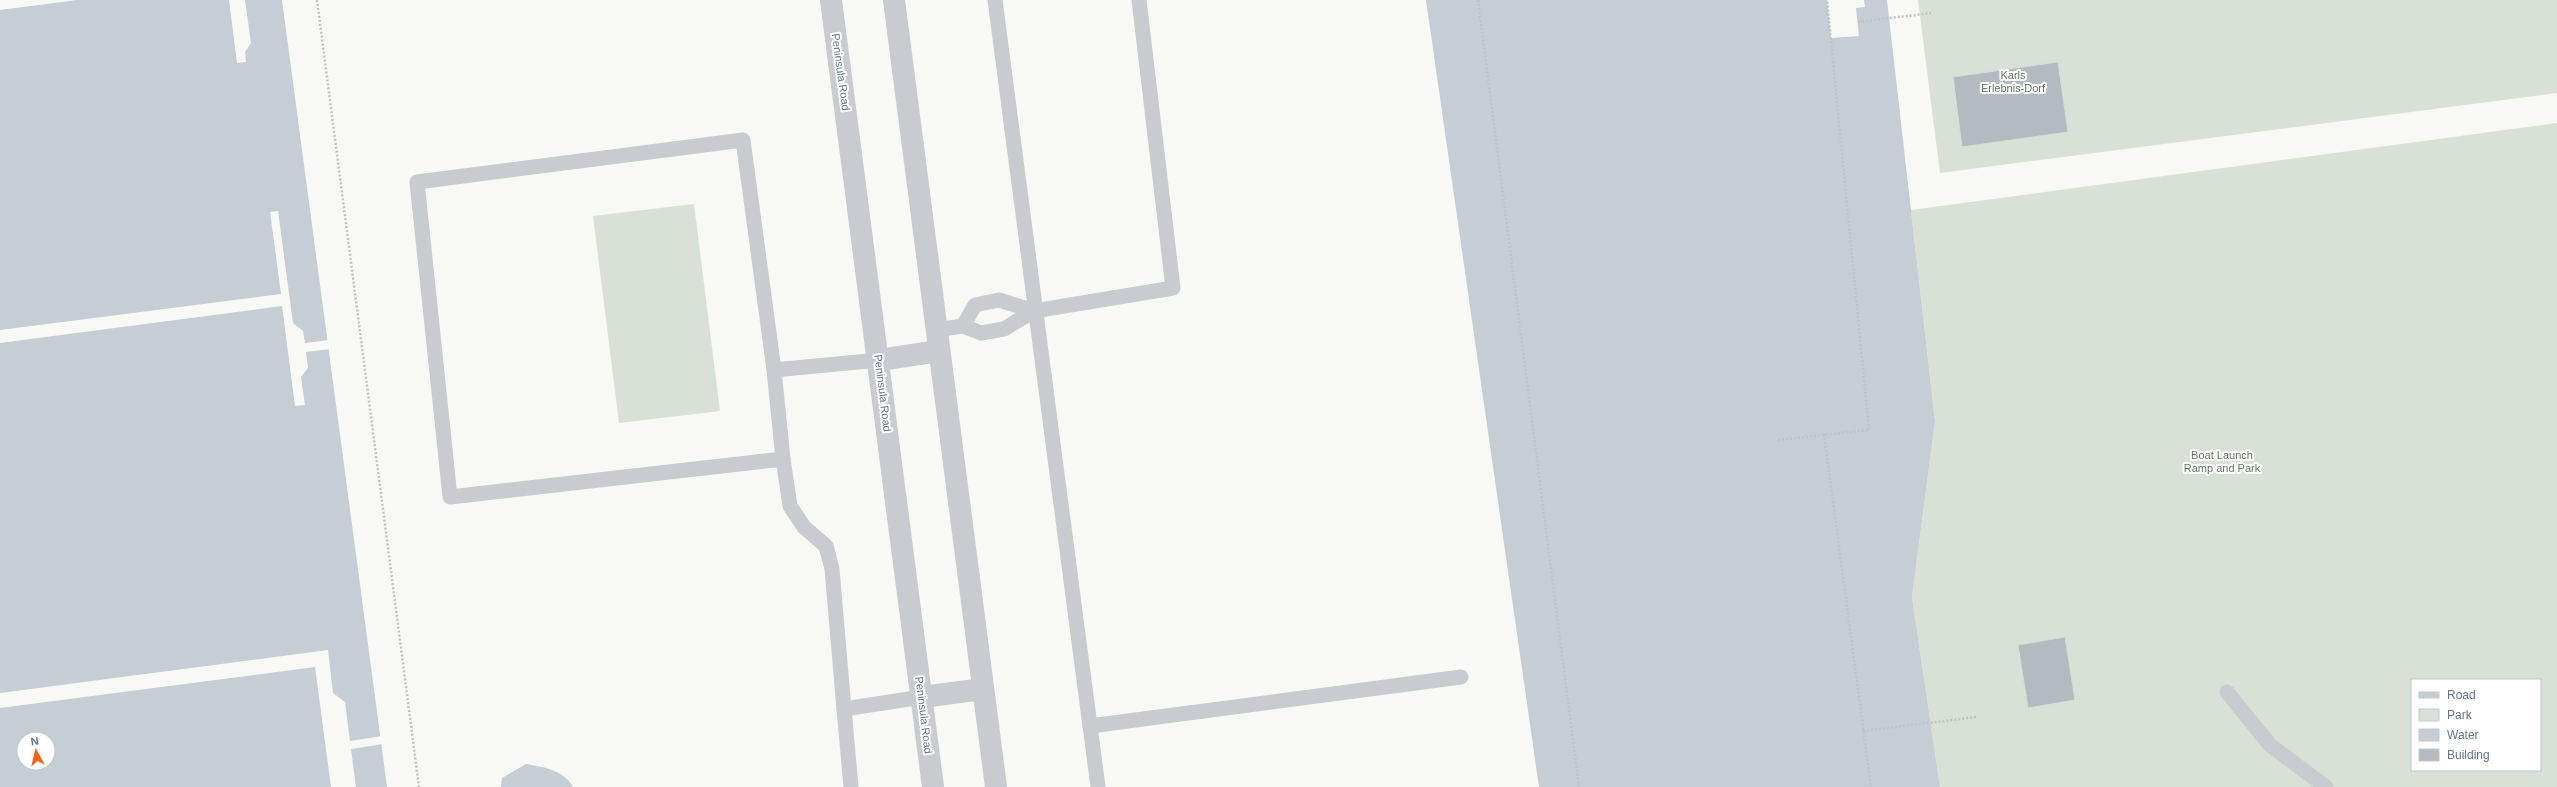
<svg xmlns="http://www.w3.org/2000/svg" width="2557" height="787" viewBox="0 0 2557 787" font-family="Arial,sans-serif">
<rect width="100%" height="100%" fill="#f8f8f5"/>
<g fill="#d9e1d6" fill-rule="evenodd">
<path d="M 1918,0 L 2557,0 L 2557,93 L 1940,173 Z"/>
<path d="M 2557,123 L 2557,787 L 1940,787 L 1912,597 L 1935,421 L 1911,210 ZM 2412,680 L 2540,680 L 2540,770 L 2412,770 Z"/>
<path d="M 694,204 L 720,411 L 619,423 L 593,216 Z"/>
</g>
<g fill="#c4ced4" fill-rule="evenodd">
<path d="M 0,0 L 282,0 L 387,787 L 0,787 ZM 24,739 L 48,739 L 48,763 L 24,763 Z"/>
<path d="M 1426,0 L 1887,0 L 1935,421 L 1912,597 L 1940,787 L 1539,787 Z"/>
<path d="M 526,764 C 543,767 564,770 573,787 L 501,787 L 502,778 Z"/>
</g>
<g fill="#f8f8f5">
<path d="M 0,0 L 77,0 L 0,10 Z"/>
<path d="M 229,0 L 245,0 L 251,43 L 245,52 L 246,62 L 237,63 Z"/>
<path d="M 1827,0 L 1864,0 L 1865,7 L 1856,8 L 1859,36 L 1831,38 Z"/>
<path d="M 278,211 L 293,323 L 303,331 L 305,343 L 329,340 L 331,349 L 306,352 L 308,368 L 301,377 L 305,405 L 295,406 L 282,306 L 0,343 L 0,330 L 281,294 L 270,212 Z"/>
<path d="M 328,650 L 333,693 L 345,702 L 350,741 L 382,736 L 383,744 L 351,749 L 356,787 L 331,787 L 315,667 L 0,708 L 0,693 Z"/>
</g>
<g fill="#b3bac0" stroke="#dadad8">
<path d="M 2058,62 L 2068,132 L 1962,147 L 1953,77 Z"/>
<path d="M 2065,637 L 2075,700 L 2028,708 L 2018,645 Z"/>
</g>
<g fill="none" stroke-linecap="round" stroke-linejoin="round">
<g stroke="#c1c3c6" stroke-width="2.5" stroke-dasharray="2 2" stroke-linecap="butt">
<path d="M 317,0 L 419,787"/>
<path d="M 1478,0 L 1579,787"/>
<path d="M 1858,22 L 1931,13"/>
<path d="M 1824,434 L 1871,787"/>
<path d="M 1778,440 L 1869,430 L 1827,0"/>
<path d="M 1863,731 L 1976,717"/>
</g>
<g stroke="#c8cbcf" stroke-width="15">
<path d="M 995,0 L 1098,787"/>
<path d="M 1034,311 L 1173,288 L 1139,0"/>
<path d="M 936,330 L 963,326 L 981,333 L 1004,329 L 1034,311 L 999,300 L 975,305 L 963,326"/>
<path d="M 774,370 L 783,459 L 450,497 L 417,182 L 743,140 L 774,370 L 879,360"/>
<path d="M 783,459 L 790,506 L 804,527 L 826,546 L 832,569 L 844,709"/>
<path d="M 2227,692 L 2270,745 L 2326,787"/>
<path d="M 1090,726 L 1461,677"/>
<path d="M 851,787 L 844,709 L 922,697"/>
</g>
<g stroke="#c8cbcf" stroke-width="22">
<path d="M 831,0 L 933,787"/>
<path d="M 894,0 L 996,787"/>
<path d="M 879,360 L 939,351"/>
<path d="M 922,697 L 983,689"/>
</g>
</g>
<g text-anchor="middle" stroke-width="4" stroke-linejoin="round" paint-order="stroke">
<g font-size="11" fill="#647589" stroke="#fff">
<text transform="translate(841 72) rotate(82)" y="4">Peninsula Road</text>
<text transform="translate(883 393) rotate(83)" y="4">Peninsula Road</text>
<text transform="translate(924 715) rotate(83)" y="4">Peninsula Road</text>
</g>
<g font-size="11" fill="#637a60" stroke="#fff">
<text x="2013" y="79">Karls<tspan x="2013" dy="13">Erlebnis-Dorf</tspan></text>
<text x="2222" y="459">Boat Launch<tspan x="2222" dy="13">Ramp and Park</tspan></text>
</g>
</g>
<rect x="2411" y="679" width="130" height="92" fill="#ffffff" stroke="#c1c8d0"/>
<rect x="2419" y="692" width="20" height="6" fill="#c8cbcf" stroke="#c1c8d0"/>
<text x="2447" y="699" font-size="12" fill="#647589">Road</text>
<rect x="2419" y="709" width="20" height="12" fill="#d9e1d6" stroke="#c1c8d0"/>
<text x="2447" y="719" font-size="12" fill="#647589">Park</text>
<rect x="2419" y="729" width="20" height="12" fill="#c4ced4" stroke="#c1c8d0"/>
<text x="2447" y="739" font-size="12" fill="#647589">Water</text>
<rect x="2419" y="749" width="20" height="12" fill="#b3bac0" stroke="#c1c8d0"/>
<text x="2447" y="759" font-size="12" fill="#647589">Building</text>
<g transform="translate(36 751) rotate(352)"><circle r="19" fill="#ffffff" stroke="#c1c8d0"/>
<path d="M0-3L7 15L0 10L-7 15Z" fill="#f3631a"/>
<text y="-6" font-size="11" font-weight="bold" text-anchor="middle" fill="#647589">N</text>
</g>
</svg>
